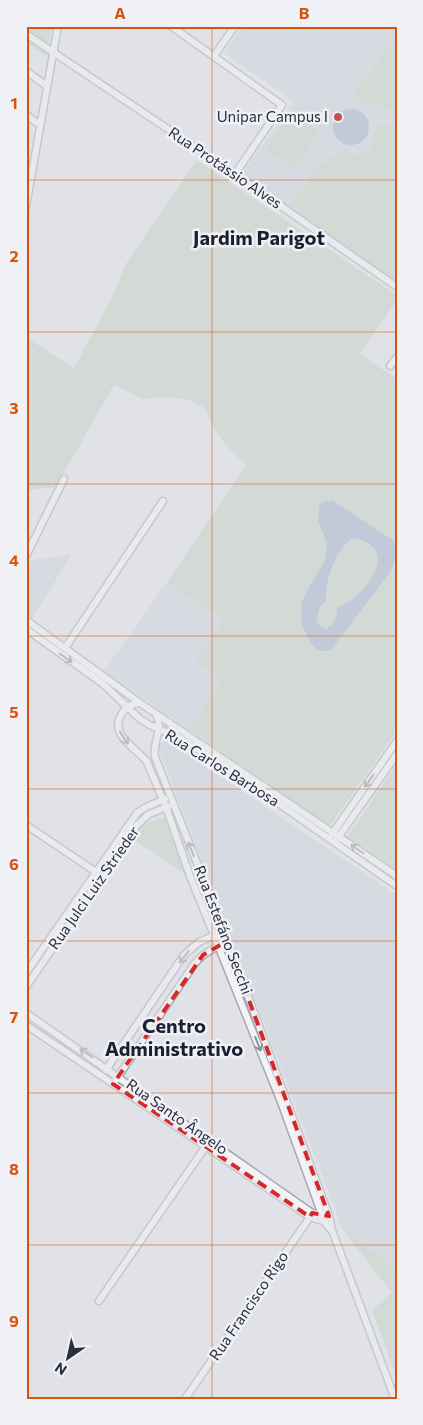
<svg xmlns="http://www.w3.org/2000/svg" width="423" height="1425" viewBox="0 0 423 1425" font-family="Commissioner,sans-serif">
<rect width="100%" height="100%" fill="#e0e2e8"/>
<g fill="#cfd1da">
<path d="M 243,26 L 397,26 L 397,34 L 365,78 L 367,104 L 379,106 L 392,112 L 395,123 L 375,126 L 373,141 L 369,151 L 358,155 L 299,193 L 292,202 L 282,203 L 241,175 L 293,101 L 224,53 Z"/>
<path d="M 72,554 L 31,620 L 26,617 L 26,561 Z"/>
<path d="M 167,582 L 223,621 L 222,680 L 188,729 L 104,671 Z"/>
<path d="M 166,740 L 397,895 L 397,1268 L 343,1230 L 157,744 Z"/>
</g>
<g fill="#c3d1c2">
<path d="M 26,26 L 52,26 L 47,57 L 26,42 Z"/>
<path d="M 397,34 L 397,282 L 282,203 L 292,202 L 315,170 L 340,150 L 358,155 L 369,151 L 373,141 L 375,126 L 395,123 L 392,112 L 379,106 L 367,104 L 354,94 Z"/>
<path d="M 292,112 L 320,132 L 294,169 L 266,149 Z"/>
<path d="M 197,160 L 397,295 L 397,300 L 360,354 L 397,379 L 397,731 L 330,826 L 188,729 L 222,680 L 195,661 L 223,621 L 167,582 L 246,465 C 225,445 215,435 205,408 L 189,400 L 167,397 L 143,399 L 114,385 L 56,487 L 26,490 L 26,337 L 74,368 L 111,299 L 127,262 Z"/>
<path d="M 397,764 L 397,870 L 347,837 Z"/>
<path d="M 165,817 L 188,876 L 130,837 L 139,825 Z"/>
<path d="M 343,1230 L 397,1268 L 397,1378 L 372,1310 L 392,1293 Z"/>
</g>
<g fill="#9eaac5" fill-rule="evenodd">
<circle cx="351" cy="127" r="18"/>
<path d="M 332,500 L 394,541 L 397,556 L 390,572 L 330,651 L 319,651 L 310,643 L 302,624 L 301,604 L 310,585 L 325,561 L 327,543 L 318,520 L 320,503 ZM 353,538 C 404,547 365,597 337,608 C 337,618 335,624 326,629 L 320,626 L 316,621 L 320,606 L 326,601 C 325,581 335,549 353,538 Z"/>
</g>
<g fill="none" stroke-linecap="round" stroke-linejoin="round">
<g stroke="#a6a8b2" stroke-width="9">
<g id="minor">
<path d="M 171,26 L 282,105 L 235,174"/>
<path d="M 26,34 L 235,174 L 397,287"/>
<path d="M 214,56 L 235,26"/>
<path d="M 26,71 L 47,86"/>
<path d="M 26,115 L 40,125"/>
<path d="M 26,206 L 58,26"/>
<path d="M 390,366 L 397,357"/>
<path d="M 26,556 L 64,479"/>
<path d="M 26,620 L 140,703 L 397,876"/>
<path d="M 26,629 L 102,683 L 140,719 L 150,725 L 180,738 L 242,778 L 397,886"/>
<path d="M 65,648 L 163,501"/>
<path d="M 140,703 C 131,704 126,707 121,715 C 109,736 137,748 147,762 L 166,807 L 190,876 L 281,1102 L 322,1215 L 324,1221 L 331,1230"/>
<path d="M 156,714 C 164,732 152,740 155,757 L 224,931 L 329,1216 L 332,1230 L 395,1399"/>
<path d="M 26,825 L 96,872"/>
<path d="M 332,834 L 397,741"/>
<path d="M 337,839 L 397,754"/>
<path d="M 26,973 L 137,813 L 146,807 L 165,799"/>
<path d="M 26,987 L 137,825 L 149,814 L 169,806"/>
<path d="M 26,1013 L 312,1213 L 325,1215"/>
<path d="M 26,1025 L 310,1217 L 327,1222"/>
<path d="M 106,1070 L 184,955 L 199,942 L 224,931"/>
<path d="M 113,1084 L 195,963 L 203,955 L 223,943"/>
<path d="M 99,1301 L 208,1143"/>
<path d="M 185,1399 L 312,1214"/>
</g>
</g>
<use href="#minor" stroke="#f3f3f7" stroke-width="6"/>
</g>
<defs><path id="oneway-shaft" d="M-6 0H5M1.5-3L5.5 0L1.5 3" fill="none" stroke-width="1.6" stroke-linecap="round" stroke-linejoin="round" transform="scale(1.25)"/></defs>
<g stroke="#8e909a">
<use href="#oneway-shaft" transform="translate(66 658) rotate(35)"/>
<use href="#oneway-shaft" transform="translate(124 738) rotate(58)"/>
<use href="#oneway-shaft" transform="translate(369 781) rotate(125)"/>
<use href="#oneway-shaft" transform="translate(191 849) rotate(-112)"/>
<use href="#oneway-shaft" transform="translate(357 849) rotate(-145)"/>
<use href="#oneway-shaft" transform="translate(184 957) rotate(128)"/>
<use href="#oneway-shaft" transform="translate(258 1044) rotate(68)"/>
<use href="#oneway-shaft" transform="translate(86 1053) rotate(-146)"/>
</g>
<path d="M0 0H423V1425H0ZM 227,941 L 329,1216 L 312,1213 L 310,1217 L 113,1084 L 203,955 Z" fill="#e0e2e8" fill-opacity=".55" fill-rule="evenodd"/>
<path fill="none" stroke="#d62828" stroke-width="4" stroke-dasharray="10 6" stroke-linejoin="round" d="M 227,941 L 329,1216 L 312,1213 L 310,1217 L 113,1084 L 203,955 Z"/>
<path fill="none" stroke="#d55511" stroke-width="1" stroke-opacity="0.55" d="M 212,26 L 212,1399M 26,180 L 397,180M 26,332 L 397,332M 26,484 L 397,484M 26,636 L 397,636M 26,789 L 397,789M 26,941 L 397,941M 26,1093 L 397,1093M 26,1245 L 397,1245"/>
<circle fill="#c25350" stroke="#f0f1f6" stroke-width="2" cx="338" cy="117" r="5"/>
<g text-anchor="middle" stroke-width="5" stroke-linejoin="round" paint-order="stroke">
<g font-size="15" fill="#2a2e3e" stroke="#f0f1f6" text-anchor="end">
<text x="328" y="122">Unipar Campus I</text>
</g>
<g font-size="15" fill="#2a2e3e" stroke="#f0f1f6">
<text transform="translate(225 168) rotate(34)" y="5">Rua Protássio Alves</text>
<text transform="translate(222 768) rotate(32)" y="5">Rua Carlos Barbosa</text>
<text transform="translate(94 888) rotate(-55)" y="5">Rua Julci Luiz Strieder</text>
<text transform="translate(223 930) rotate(69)" y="5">Rua Estefáno Secchi</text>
<text transform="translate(177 1117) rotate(35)" y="5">Rua Santo Ângelo</text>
<text transform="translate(249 1306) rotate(-56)" y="5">Rua Francisco Rigo</text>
</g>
<g font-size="20" font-weight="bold" fill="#1c1f2f" stroke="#f0f1f6">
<text x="259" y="245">Jardim Parigot</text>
<text x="174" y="1033">Centro<tspan x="174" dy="23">Administrativo</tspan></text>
</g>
</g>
<rect width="423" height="1425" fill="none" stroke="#f0f1f6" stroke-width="55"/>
<g transform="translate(68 1358) rotate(214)" stroke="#f0f1f6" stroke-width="4" paint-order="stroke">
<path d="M0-4L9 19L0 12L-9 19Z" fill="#2a2e3e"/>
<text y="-8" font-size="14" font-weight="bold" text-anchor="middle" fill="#2a2e3e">N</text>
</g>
<rect x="28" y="28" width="368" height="1370" fill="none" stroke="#d55511" stroke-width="2"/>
<g font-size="16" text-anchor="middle" font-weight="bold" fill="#d55511">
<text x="120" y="19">A</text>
<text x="304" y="19">B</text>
<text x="14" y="109">1</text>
<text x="14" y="262">2</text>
<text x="14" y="414">3</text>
<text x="14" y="566">4</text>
<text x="14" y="718">5</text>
<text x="14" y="870">6</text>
<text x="14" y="1023">7</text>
<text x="14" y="1175">8</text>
<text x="14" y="1327">9</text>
</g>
</svg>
